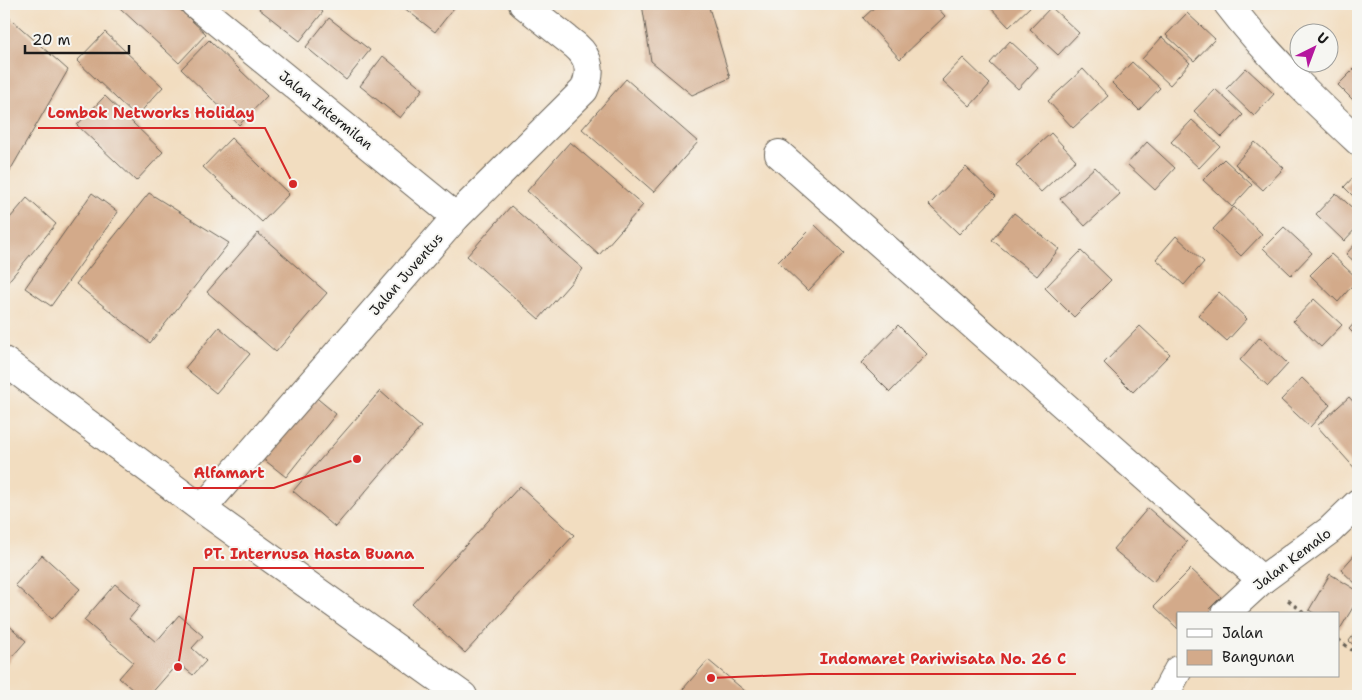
<svg xmlns="http://www.w3.org/2000/svg" width="1362" height="700" viewBox="0 0 1362 700" font-family="'Shantell Sans',sans-serif">
<rect width="100%" height="100%" fill="#f6f6f2"/>
<filter id="ink" filterUnits="userSpaceOnUse"><feTurbulence type="fractalNoise" baseFrequency=".02" numOctaves="2"/><feDisplacementMap in="SourceGraphic" scale="10" xChannelSelector="R" yChannelSelector="G"/><feConvolveMatrix kernelMatrix="1 2 1 2 8 2 1 2 1" color-interpolation-filters="sRGB"/></filter>
<filter id="wash" filterUnits="userSpaceOnUse"><feTurbulence type="fractalNoise" baseFrequency=".0096" numOctaves="4" result="noise"/><feDisplacementMap in="SourceGraphic" scale="20" xChannelSelector="R" yChannelSelector="G"/><feGaussianBlur stdDeviation="1.12" result="paint"/><feColorMatrix in="noise" values="0 0 0 0 0 0 0 0 0 0 0 0 0 0 0 0 0 1.4 0 .05"/><feComposite in="paint" operator="in"/></filter>
<g filter="url(#wash)">
<rect width="100%" height="100%" fill="#f2ddc0"/>
<g id="blocks">
<g fill="#d3aa8a">
<path d="M 124,4 L 174,4 L 206,34 L 179,63 L 120,8 Z"/>
<path d="M 263,4 L 313,4 L 323,12 L 300,41 L 259,9 Z"/>
<path d="M 352,4 L 365,4 L 359,10 Z"/>
<path d="M 399,4 L 457,4 L 435,32 Z"/>
<path d="M 642,4 L 708,4 L 730,78 L 692,95 L 651,61 Z"/>
<path d="M 878,4 L 934,4 L 945,16 L 900,59 L 863,18 Z"/>
<path d="M 987,4 L 1033,4 L 1009,27 Z"/>
<path d="M 1051,7 L 1079,33 L 1058,55 L 1030,29 Z"/>
<path d="M 4,13 L 68,70 L 4,181 L 4,68 L 8,62 L 4,56 Z"/>
<path d="M 1187,13 L 1215,39 L 1194,61 L 1166,35 Z"/>
<path d="M 329,18 L 370,50 L 346,80 L 306,47 Z"/>
<path d="M 105,32 L 163,87 L 136,117 L 77,61 Z"/>
<path d="M 1162,37 L 1190,63 L 1170,85 L 1142,59 Z"/>
<path d="M 209,40 L 267,96 L 239,125 L 181,69 Z"/>
<path d="M 1010,41 L 1038,67 L 1018,89 L 990,63 Z"/>
<path d="M 383,56 L 423,89 L 400,118 L 360,86 Z"/>
<path d="M 963,58 L 990,84 L 970,106 L 942,80 Z"/>
<path d="M 1132,62 L 1160,88 L 1139,110 L 1112,83 Z"/>
<path d="M 1358,65 L 1358,105 L 1338,85 Z"/>
<path d="M 1246,68 L 1274,94 L 1254,116 L 1226,89 Z"/>
<path d="M 1083,69 L 1108,96 L 1073,128 L 1048,101 Z"/>
<path d="M 626,79 L 698,142 L 654,192 L 582,129 Z"/>
<path d="M 1215,89 L 1243,115 L 1222,137 L 1194,111 Z"/>
<path d="M 105,96 L 163,152 L 136,181 L 77,125 Z"/>
<path d="M 1192,120 L 1220,146 L 1199,168 L 1171,142 Z"/>
<path d="M 1051,133 L 1076,160 L 1041,192 L 1016,165 Z"/>
<path d="M 231,138 L 289,194 L 262,222 L 203,167 Z"/>
<path d="M 570,142 L 643,205 L 599,255 L 527,191 Z"/>
<path d="M 1147,142 L 1175,168 L 1155,190 L 1127,164 Z"/>
<path d="M 1255,142 L 1284,168 L 1263,190 L 1235,164 Z"/>
<path d="M 1224,159 L 1252,185 L 1232,207 L 1203,180 Z"/>
<path d="M 966,167 L 996,196 L 959,234 L 929,205 Z"/>
<path d="M 1095,167 L 1120,194 L 1085,226 L 1060,199 Z"/>
<path d="M 1358,172 L 1358,201 L 1344,187 Z"/>
<path d="M 92,193 L 118,212 L 51,306 L 25,288 Z"/>
<path d="M 149,193 L 229,243 L 150,343 L 76,284 Z"/>
<path d="M 1336,193 L 1358,213 L 1358,226 L 1344,241 L 1316,214 Z"/>
<path d="M 27,198 L 56,224 L 6,284 L 4,282 L 4,225 Z"/>
<path d="M 511,206 L 583,269 L 539,319 L 467,256 Z"/>
<path d="M 1234,207 L 1262,234 L 1241,256 L 1213,229 Z"/>
<path d="M 1014,213 L 1059,249 L 1037,276 L 992,240 Z"/>
<path d="M 815,225 L 844,253 L 808,291 L 778,262 Z"/>
<path d="M 1284,227 L 1312,253 L 1291,275 L 1263,248 Z"/>
<path d="M 258,233 L 327,293 L 276,352 L 207,292 Z"/>
<path d="M 1176,236 L 1204,262 L 1184,285 L 1156,259 Z"/>
<path d="M 1358,241 L 1358,265 L 1346,254 Z"/>
<path d="M 1081,251 L 1111,280 L 1074,317 L 1045,288 Z"/>
<path d="M 1331,254 L 1358,279 L 1338,302 L 1310,275 Z"/>
<path d="M 1219,292 L 1247,319 L 1227,341 L 1198,315 Z"/>
<path d="M 1314,299 L 1342,325 L 1321,347 L 1293,321 Z"/>
<path d="M 1358,319 L 1358,338 L 1349,329 Z"/>
<path d="M 898,325 L 927,354 L 890,392 L 861,363 Z"/>
<path d="M 1140,326 L 1170,354 L 1133,392 L 1104,363 Z"/>
<path d="M 219,327 L 250,354 L 216,393 L 185,368 Z"/>
<path d="M 1260,337 L 1288,364 L 1268,386 L 1240,360 Z"/>
<path d="M 1302,378 L 1330,405 L 1310,427 L 1281,400 Z"/>
<path d="M 307,390 L 336,414 L 286,477 L 257,454 Z"/>
<path d="M 380,391 L 421,427 L 335,527 L 293,491 Z"/>
<path d="M 1349,397 L 1358,407 L 1358,472 L 1317,426 Z"/>
<path d="M 520,486 L 574,535 L 465,653 L 412,604 Z"/>
<path d="M 1148,508 L 1187,542 L 1153,582 L 1113,549 Z"/>
<path d="M 1357,552 L 1358,553 L 1358,586 L 1341,570 Z"/>
<path d="M 42,555 L 80,589 L 52,619 L 15,585 Z"/>
<path d="M 1191,569 L 1221,597 L 1204,614 L 1178,614 L 1178,629 L 1154,606 Z"/>
<path d="M 1330,574 L 1358,591 L 1358,599 L 1340,629 L 1338,628 L 1338,614 L 1315,614 L 1309,610 Z"/>
<path d="M 115,584 L 140,606 L 129,619 L 156,642 L 179,615 L 203,636 L 192,648 L 206,661 L 193,675 L 178,663 L 149,696 L 140,696 L 119,678 L 133,662 L 84,620 Z"/>
<path d="M 4,621 L 26,641 L 4,666 Z"/>
<path d="M 1358,629 L 1358,649 L 1349,641 Z"/>
<path d="M 708,660 L 751,696 L 677,696 Z"/>
</g>
</g>
</g>
<g filter="url(#ink)">
<use href="#blocks" fill-opacity="0" stroke="#676055" stroke-width="1"/>
<g fill="none" stroke-linecap="round" stroke-linejoin="round">
<g stroke="#676055" stroke-width="30">
<g id="minor">
<path d="M 195,4 L 456,217"/>
<path d="M 1228,4 C 1266,54 1312,98 1358,141"/>
<path d="M 779,154 L 1262,580"/>
<path d="M 202,509 L 456,217 L 584,90 C 592,73 590,58 576,46 L 523,4"/>
<path d="M 1225,614 L 1262,580 L 1330,530 L 1358,503"/>
<path d="M 1164,696 L 1178,670"/>
</g>
</g>
<g stroke="#676055" stroke-width="30">
<path id="secondary" d="M 4,361 L 202,509 L 463,696"/>
</g>
<g stroke="#676055" stroke-width="3" stroke-dasharray="4 4" stroke-linecap="butt">
<path d="M 1288,600 L 1305,614"/>
<path d="M 1338,639 L 1358,655"/>
</g>
<use href="#minor" stroke="#fff" stroke-width="28"/>
<use href="#secondary" stroke="#fff" stroke-width="28"/>
</g>
</g>
<g text-anchor="middle" stroke-width="4" stroke-linejoin="round" paint-order="stroke">
<g font-size="14" fill="#1c1c1c" stroke="#f6f6f2">
<text transform="translate(326 110) rotate(39)" y="5">Jalan Intermilan</text>
<text transform="translate(406 274) rotate(-49)" y="5">Jalan Juventus</text>
<text transform="translate(1292 559) rotate(-37)" y="5">Jalan Kemalo</text>
</g>
</g>
<path fill="none" stroke="#d62828" stroke-width="2" d="M293 184L265 128H38M357 459L274 488H183M178 667L194 568H424M711 678L810 674H1076"/>
<g fill="#d62828" stroke="#f6f6f2" stroke-width="2">
<circle cx="293" cy="184" r="5"/>
<circle cx="357" cy="459" r="5"/>
<circle cx="178" cy="667" r="5"/>
<circle cx="711" cy="678" r="5"/>
</g>
<g font-size="15" text-anchor="middle" font-weight="bold" fill="#d62828" stroke="#f6f6f2" stroke-width="4" stroke-linejoin="round" paint-order="stroke">
<text x="151" y="118">Lombok Networks Holiday</text>
<text x="229" y="478">Alfamart</text>
<text x="309" y="559">PT. Internusa Hasta Buana</text>
<text x="943" y="664">Indomaret Pariwisata No. 26 C</text>
</g>
<rect width="1362" height="700" fill="none" stroke="#f6f6f2" stroke-width="20"/>
<rect x="1177" y="612" width="162" height="65" fill="#f6f6f2" stroke="#9f9f9c"/>
<rect x="1187" y="629" width="25" height="8" fill="#ffffff" stroke="#9f9f9c"/>
<text x="1222" y="638" font-size="15" fill="#1c1c1c">Jalan</text>
<rect x="1187" y="650" width="25" height="15" fill="#d3aa8a" stroke="#9f9f9c"/>
<text x="1222" y="662" font-size="15" fill="#1c1c1c">Bangunan</text>
<g transform="translate(1314 48) rotate(42)"><circle r="24" fill="#f6f6f2" stroke="#9f9f9c"/>
<path d="M0-4L9 19L0 12L-9 19Z" fill="#b5179e"/>
<text y="-8" font-size="14" font-weight="bold" text-anchor="middle" fill="#1c1c1c">U</text>
</g>
<path d="M25 45v8h104v-8" fill="none" stroke="#1c1c1c" stroke-width="2.5"/>
<text x="32" y="45" font-size="15" fill="#1c1c1c" stroke="#f6f6f2" stroke-width="4" paint-order="stroke">20 m</text>
</svg>
